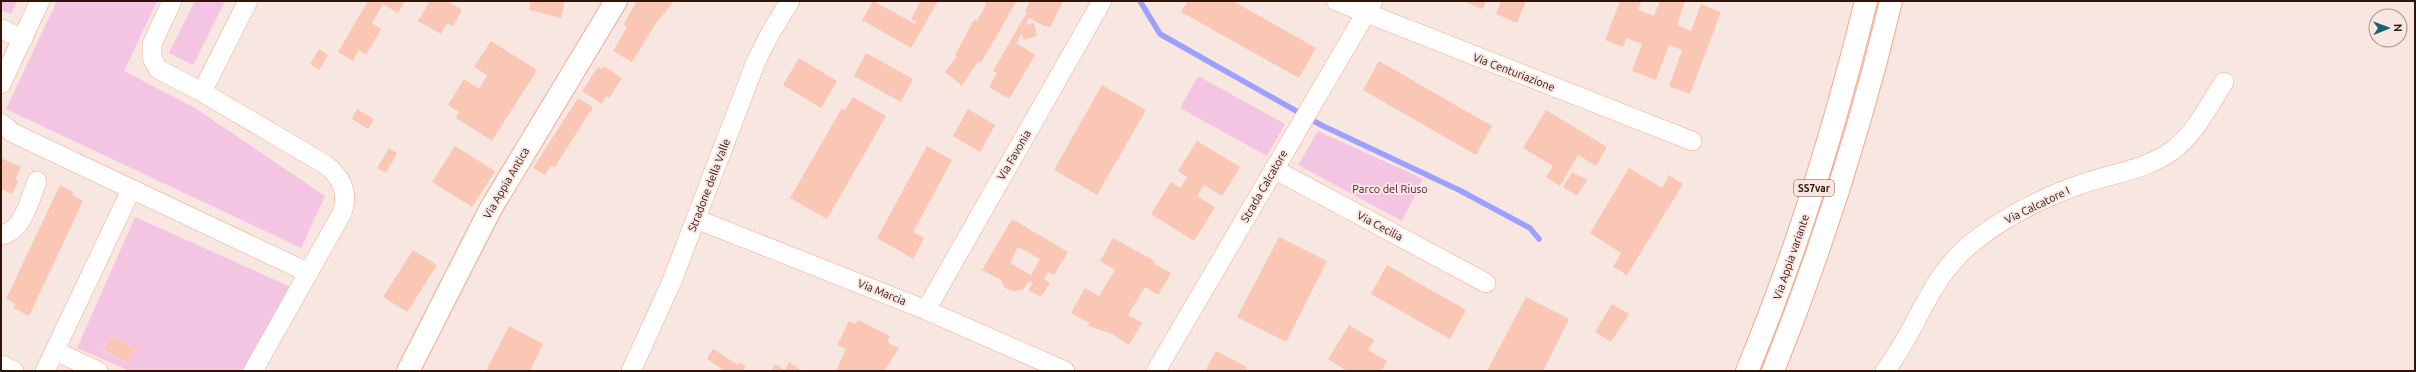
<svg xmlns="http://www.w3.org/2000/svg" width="2416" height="372" viewBox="0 0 2416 372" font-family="Ubuntu,sans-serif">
<rect width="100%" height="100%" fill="#f8e6e0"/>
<g fill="#f4c5e3" fill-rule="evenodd">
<path d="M 1,1 L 17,1 L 11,14 L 1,10 Z"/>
<path d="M 57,1 L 157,1 L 124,71 L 195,108 L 325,196 L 301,248 L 6,109 Z"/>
<path d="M 195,1 L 225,1 L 193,65 L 169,53 Z"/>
<path d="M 1198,76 L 1285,124 L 1267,156 L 1180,108 Z"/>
<path d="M 1318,131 L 1423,179 L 1402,221 L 1298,165 Z"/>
<path d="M 135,217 L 291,287 L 242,371 L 130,371 L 77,348 ZM 111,336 L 135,349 L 128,363 L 103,351 Z"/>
</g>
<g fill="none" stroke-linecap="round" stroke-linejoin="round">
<path stroke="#9ba1fd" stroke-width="5.5" d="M 1140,1 L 1160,34 L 1321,125 L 1459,190 L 1530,228 L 1539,239"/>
</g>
<g fill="#fbc7b5" fill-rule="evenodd">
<path d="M 368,1 L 405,1 L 398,13 L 383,4 L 372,23 L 381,29 L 366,55 L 359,50 L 353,61 L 338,52 Z"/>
<path d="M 430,1 L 447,1 L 462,10 L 453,26 L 447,23 L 441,34 L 418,21 Z"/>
<path d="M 531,1 L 565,1 L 561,18 L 529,10 Z"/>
<path d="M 637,1 L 674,1 L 656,23 L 632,62 L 613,51 L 627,27 L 623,25 Z"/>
<path d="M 873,1 L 915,24 L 916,22 L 911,19 L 921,1 L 938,1 L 911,48 L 862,20 Z"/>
<path d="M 985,1 L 1016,2 L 981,63 L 978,61 L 962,86 L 945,72 L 957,56 L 955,55 L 974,20 L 977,21 L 986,5 Z"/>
<path d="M 1030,1 L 1063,1 L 1050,28 L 1047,26 L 1046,27 L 1029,18 L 1025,25 L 1034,23 L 1037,36 L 1023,40 L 1022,33 L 1016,43 L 1035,55 L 1010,98 L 1006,97 L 989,87 L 997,73 L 993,71 L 1027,12 L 1025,11 Z"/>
<path d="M 1188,1 L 1233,1 L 1316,48 L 1299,78 L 1181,12 Z"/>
<path d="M 1462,1 L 1486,1 L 1483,9 Z"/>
<path d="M 1501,1 L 1526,1 L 1517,23 L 1496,14 Z"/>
<path d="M 1620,1 L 1641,1 L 1638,10 L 1654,16 L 1660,1 L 1685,1 L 1677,25 L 1691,31 L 1701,4 L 1721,12 L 1690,94 L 1669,86 L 1682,50 L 1669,45 L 1656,80 L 1632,71 L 1642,44 L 1626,38 L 1623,47 L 1605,40 Z"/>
<path d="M 491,41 L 537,70 L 492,141 L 456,118 L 459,112 L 448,105 L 464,79 L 479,89 L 487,75 L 474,67 Z"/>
<path d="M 319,49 L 328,55 L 319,70 L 310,64 Z"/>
<path d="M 866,53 L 913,79 L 901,102 L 854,76 Z"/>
<path d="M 799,58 L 837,81 L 821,108 L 783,85 Z"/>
<path d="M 1379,61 L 1492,126 L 1476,155 L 1363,90 Z"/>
<path d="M 604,66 L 622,78 L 609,98 L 606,96 L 602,104 L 582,91 L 598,67 L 602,69 Z"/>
<path d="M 1102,85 L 1146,110 L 1097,195 L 1054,170 Z"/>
<path d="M 853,97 L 886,116 L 827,219 L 790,198 L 842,108 L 845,110 Z"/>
<path d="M 578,98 L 593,107 L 555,167 L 551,166 L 545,175 L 533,168 Z"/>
<path d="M 357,109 L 374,119 L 368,129 L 352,119 Z"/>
<path d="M 968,109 L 995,125 L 980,152 L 953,136 Z"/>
<path d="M 1546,110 L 1607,147 L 1596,166 L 1578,155 L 1560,186 L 1546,177 L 1553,166 L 1523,148 Z"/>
<path d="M 1197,141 L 1240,167 L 1222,196 L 1204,185 L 1197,196 L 1215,207 L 1194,241 L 1151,214 L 1171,182 L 1180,188 L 1187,177 L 1178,171 Z"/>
<path d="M 455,146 L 495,171 L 472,207 L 432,182 Z"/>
<path d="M 927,146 L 952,160 L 913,232 L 924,238 L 913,259 L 877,238 Z"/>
<path d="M 389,148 L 397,153 L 386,173 L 377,168 Z"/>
<path d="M 1,158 L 21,167 L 15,180 L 18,181 L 12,194 L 1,189 Z"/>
<path d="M 1629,168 L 1662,188 L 1669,175 L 1683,184 L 1627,275 L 1613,267 L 1621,253 L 1590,233 Z"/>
<path d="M 1572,172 L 1587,180 L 1577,196 L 1563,187 Z"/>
<path d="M 60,185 L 73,192 L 72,195 L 83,201 L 29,316 L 13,308 L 16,304 L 6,299 Z"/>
<path d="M 1012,219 L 1068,252 L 1054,275 L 1048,272 L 1044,279 L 1050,283 L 1041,297 L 1028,290 L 1033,283 L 1029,281 L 1023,290 L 1013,291 L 1005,288 L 1001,280 L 982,270 ZM 1018,247 L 1040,259 L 1031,275 L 1010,263 Z"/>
<path d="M 1279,237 L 1327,261 L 1286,342 L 1237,317 Z"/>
<path d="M 1113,238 L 1155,261 L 1153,263 L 1171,273 L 1158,295 L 1145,287 L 1128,315 L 1142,323 L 1129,345 L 1112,334 L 1088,326 L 1089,323 L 1071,313 L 1085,288 L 1099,296 L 1115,270 L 1100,261 Z"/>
<path d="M 413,250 L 437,265 L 407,312 L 383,297 Z"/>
<path d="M 1387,265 L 1466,310 L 1450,339 L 1371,294 Z"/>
<path d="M 1526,297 L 1569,319 L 1543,371 L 1487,371 Z"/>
<path d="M 1612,304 L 1629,314 L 1611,342 L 1595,332 Z"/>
<path d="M 858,320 L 890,336 L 887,342 L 899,348 L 884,371 L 836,371 L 846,349 L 837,345 L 849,321 L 856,324 Z"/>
<path d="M 1349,325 L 1374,340 L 1368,350 L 1387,361 L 1381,371 L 1347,371 L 1328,359 Z"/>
<path d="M 509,326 L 543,344 L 530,371 L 486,371 Z"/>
<path d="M 111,336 L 135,349 L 128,363 L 103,350 Z"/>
<path d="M 713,349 L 738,365 L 740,362 L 746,366 L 743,371 L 725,371 L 707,359 Z"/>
<path d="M 1216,351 L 1247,367 L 1245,371 L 1205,371 Z"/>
<path d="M 789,362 L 802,371 L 771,371 L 775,364 L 785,370 Z"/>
</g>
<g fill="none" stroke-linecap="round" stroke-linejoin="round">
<g stroke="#fba688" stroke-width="20">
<g id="minor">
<path d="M 172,1 L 152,44 L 152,58 L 158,69 L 202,92 L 326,165 C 342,178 349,193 342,213 L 253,371"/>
<path d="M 1336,1 L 1692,141"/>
<path d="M 1,29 L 23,39"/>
<path d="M 1,84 L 40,1"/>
<path d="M 202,92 L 248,1"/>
<path d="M 1,123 L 13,133 L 309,273"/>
<path d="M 1274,169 L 1486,283"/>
<path d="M 696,219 L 926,310 L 1065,371"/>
<path d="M 1,235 C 23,232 30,199 37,181"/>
<path d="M 926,310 L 1102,1"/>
<path d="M 55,351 L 98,371"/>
<path d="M 1,365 L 14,371"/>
<path d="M 45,371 L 131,190"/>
<path d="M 631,371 L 672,281 L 757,59 L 771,32 L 790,1"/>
<path d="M 1156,371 L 1373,1"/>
<path d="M 1885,371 C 1919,327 1928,278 1973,242 C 2007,215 2048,195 2088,182 C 2116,173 2150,168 2173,150 C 2195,134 2209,105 2224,82"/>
</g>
</g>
<g stroke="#fba688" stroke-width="24">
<path id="tertiary" d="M 408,371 L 491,208 L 616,1"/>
</g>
<g stroke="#fba688" stroke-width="24">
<g id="trunk">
<path d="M 1747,371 C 1797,251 1835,127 1866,1"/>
<path d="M 1773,371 C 1821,251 1861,127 1891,1"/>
</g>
</g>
<use href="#minor" stroke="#fff" stroke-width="19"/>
<use href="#tertiary" stroke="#fff" stroke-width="22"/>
<use href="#trunk" stroke="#fff" stroke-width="22"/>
</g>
<g text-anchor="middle" stroke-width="4" stroke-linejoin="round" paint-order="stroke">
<rect fill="#f8e6e0" stroke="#6d5249" stroke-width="1" x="1794" y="180" width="40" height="16" rx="3"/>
<g font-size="10" font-weight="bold" fill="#321308">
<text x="1814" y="192">SS7var</text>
</g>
<g font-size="11" fill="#321308" stroke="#f8e6e0">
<text transform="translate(1514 72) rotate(21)" y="4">Via Centuriazione</text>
<text transform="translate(1014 155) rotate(-60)" y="4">Via Favonia</text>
<text transform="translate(506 183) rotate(-60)" y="4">Via Appia Antica</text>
<text transform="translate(709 185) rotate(-69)" y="4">Stradone della Valle</text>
<text transform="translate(1264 186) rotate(-60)" y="4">Strada Calcatore</text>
<text transform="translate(2037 205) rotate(-26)" y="4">Via Calcatore I</text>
<text transform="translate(1380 226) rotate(28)" y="4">Via Cecilia</text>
<text transform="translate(1791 257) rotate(-71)" y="4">Via Appia variante</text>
<text transform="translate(882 292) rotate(22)" y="4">Via Marcia</text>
</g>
<g font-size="11" fill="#530d42" stroke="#f8e6e0">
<text x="1390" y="193">Parco del Riuso</text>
</g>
</g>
<rect width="2416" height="372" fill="none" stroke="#321308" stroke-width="4"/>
<g transform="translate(2388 28) rotate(89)"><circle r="19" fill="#f8e6e0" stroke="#a9928a"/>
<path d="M0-3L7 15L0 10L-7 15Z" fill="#1c6073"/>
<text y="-6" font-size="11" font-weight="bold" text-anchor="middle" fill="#321308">N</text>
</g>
</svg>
